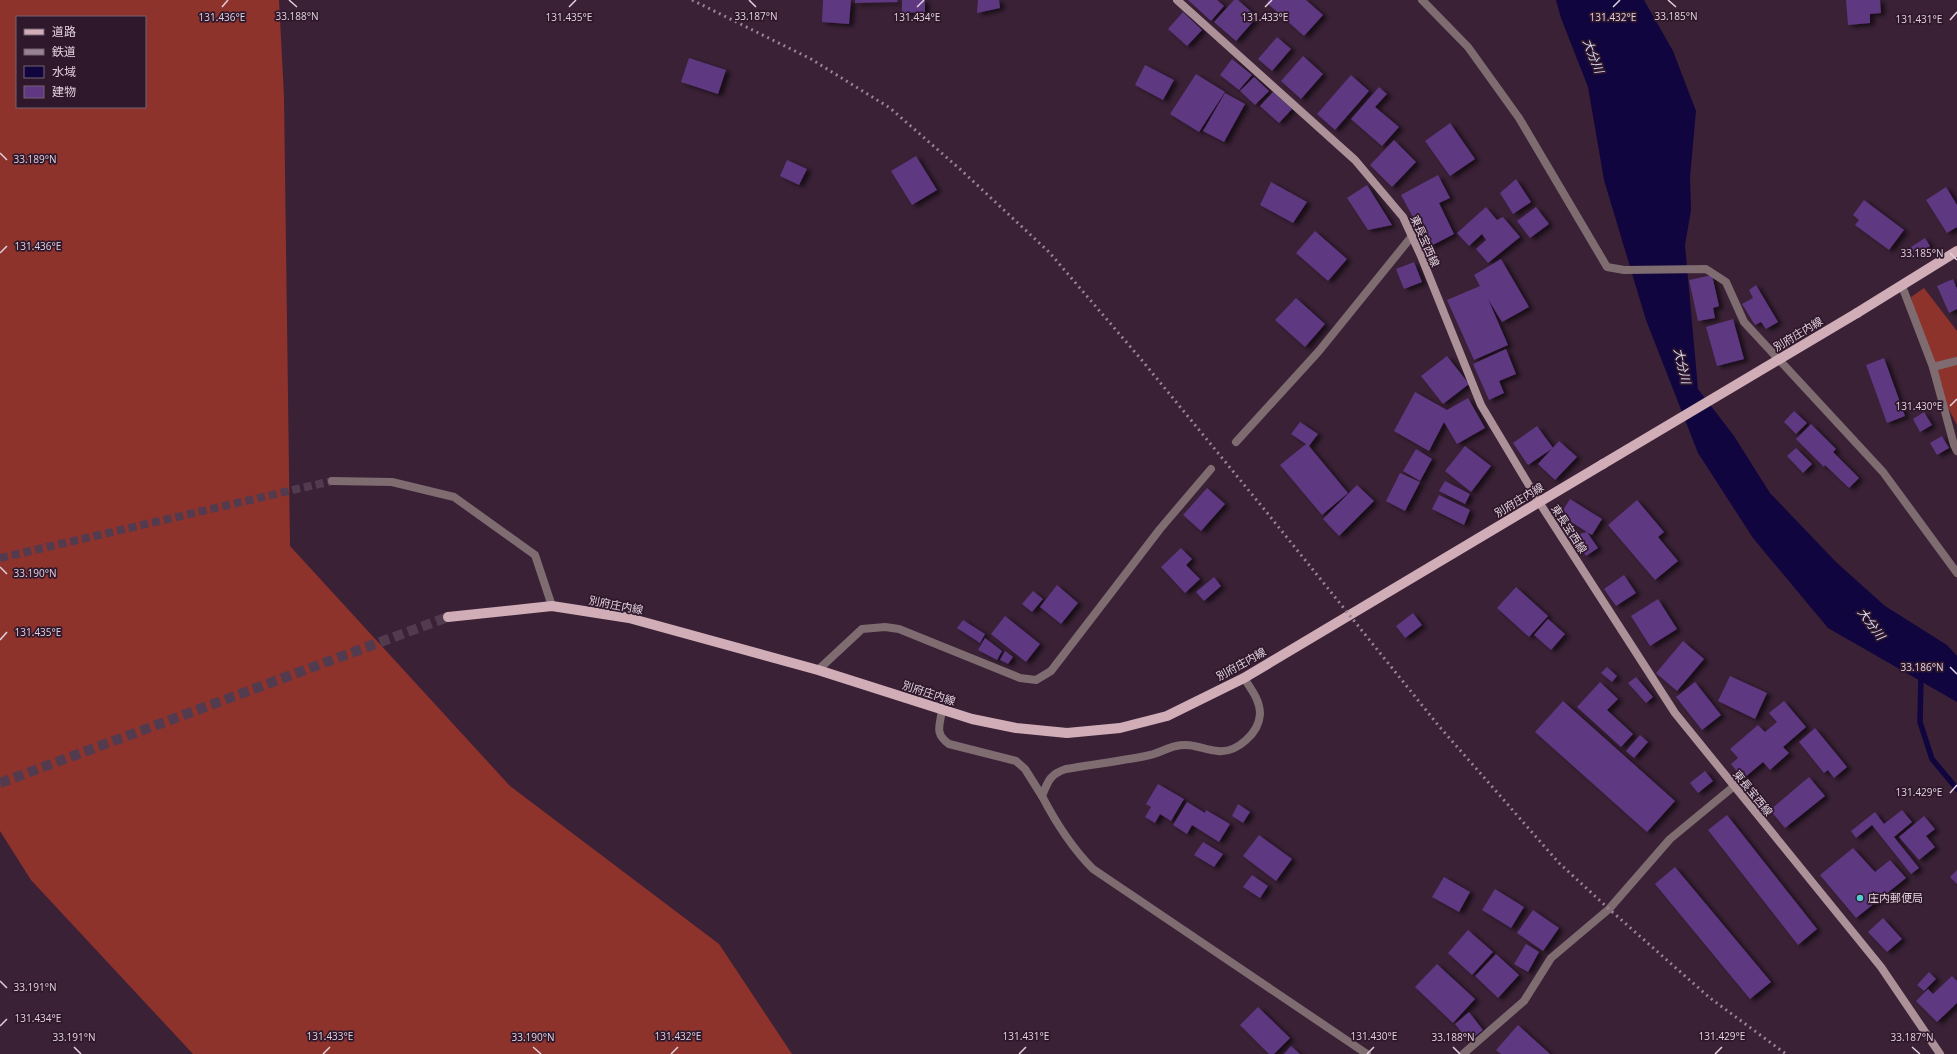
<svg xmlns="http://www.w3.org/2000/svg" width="1957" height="1054" viewBox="0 0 1957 1054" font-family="'Open Sans','Noto Sans JP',sans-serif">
<defs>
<filter id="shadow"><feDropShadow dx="4.5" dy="2.5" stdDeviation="2" flood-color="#0009"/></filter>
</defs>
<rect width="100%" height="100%" fill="#3a2136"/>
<g fill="#8e322c" fill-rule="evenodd">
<path d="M 0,0 L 279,0 L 284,96 L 290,546 L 510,786 L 719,944 L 792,1054 L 193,1054 L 31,880 L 0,831 ZM 17,17 L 145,17 L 145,107 L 17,107 Z"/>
<path d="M 1924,288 L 1957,331 L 1957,425 L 1931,376 L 1911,297 Z"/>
</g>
<path fill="#10053e" d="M 1556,0 L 1644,0 L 1673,51 L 1696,111 L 1690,177 L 1691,210 L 1685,245 L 1698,389 L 1734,436 L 1770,493 L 1837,563 L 1885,606 L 1947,645 L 1957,656 L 1957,702 L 1828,628 L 1753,538 L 1698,453 L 1646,320 L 1604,180 L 1588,87 L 1561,18 Z"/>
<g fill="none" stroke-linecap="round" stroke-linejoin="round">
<path stroke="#10053e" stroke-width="5.5" d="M 1921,676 L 1920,722 L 1932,759 L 1957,789"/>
</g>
<g fill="#5f3782" filter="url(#shadow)">
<path d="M 823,0 L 851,0 L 849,24 L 822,22 Z"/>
<path d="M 855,0 L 897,0 L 898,2 L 855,3 Z"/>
<path d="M 902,0 L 925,0 L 925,12 L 902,13 Z"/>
<path d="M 978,0 L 999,0 L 1000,8 L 977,13 Z"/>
<path d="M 1188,0 L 1217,0 L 1224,6 L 1211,21 Z"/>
<path d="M 1234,0 L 1238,0 L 1257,17 L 1236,41 L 1214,22 Z"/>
<path d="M 1269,0 L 1306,0 L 1323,15 L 1304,36 L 1267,3 Z"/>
<path d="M 1846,0 L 1880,0 L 1881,13 L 1870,14 L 1870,23 L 1848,25 Z"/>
<path d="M 1183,12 L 1202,30 L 1187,46 L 1168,29 Z"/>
<path d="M 1277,37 L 1291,49 L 1272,71 L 1258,59 Z"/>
<path d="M 1303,56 L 1323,74 L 1301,99 L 1281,81 Z"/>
<path d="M 689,58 L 726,70 L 718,94 L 681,82 Z"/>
<path d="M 1232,59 L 1252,75 L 1239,90 L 1220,75 Z"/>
<path d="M 1145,65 L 1174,80 L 1163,100 L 1135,85 Z"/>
<path d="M 1196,74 L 1225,92 L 1199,132 L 1170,114 Z"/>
<path d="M 1351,75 L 1369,91 L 1335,130 L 1317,114 Z"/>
<path d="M 1254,77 L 1269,91 L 1255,105 L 1240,91 Z"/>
<path d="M 1379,87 L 1387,94 L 1375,107 L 1399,127 L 1382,146 L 1351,119 Z"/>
<path d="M 1273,92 L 1292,109 L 1279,123 L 1260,106 Z"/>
<path d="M 1225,93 L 1245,104 L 1224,142 L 1203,131 Z"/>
<path d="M 1450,123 L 1475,159 L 1450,176 L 1425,141 Z"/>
<path d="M 1394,140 L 1416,162 L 1392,187 L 1370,165 Z"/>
<path d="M 916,156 L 937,190 L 912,205 L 891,171 Z"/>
<path d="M 787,160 L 807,169 L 799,185 L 780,176 Z"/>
<path d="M 1438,175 L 1450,198 L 1439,203 L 1454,234 L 1429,247 L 1401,195 Z"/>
<path d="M 1516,179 L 1531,202 L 1513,214 L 1500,193 Z"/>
<path d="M 1271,182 L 1307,202 L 1293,223 L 1260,205 Z"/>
<path d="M 1367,185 L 1392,225 L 1368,230 L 1347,198 Z"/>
<path d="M 1946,187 L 1957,205 L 1957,227 L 1947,233 L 1926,200 Z"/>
<path d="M 1864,200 L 1904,230 L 1889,250 L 1855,225 L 1859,220 L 1853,215 Z"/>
<path d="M 1486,207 L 1497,220 L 1503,217 L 1520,237 L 1488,263 L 1476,249 L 1486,240 L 1482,234 L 1469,246 L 1457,233 Z"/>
<path d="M 1536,207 L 1549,224 L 1530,238 L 1517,221 Z"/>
<path d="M 1315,231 L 1347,259 L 1328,281 L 1296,253 Z"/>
<path d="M 1925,238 L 1930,246 L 1916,255 L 1911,247 Z"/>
<path d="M 1501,259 L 1529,307 L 1502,322 L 1488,299 L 1508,345 L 1474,360 L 1447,300 L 1480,286 L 1474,275 Z"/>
<path d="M 1414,262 L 1422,282 L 1404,289 L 1396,269 Z"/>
<path d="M 1712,275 L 1719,306 L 1713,308 L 1715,318 L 1698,321 L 1689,280 Z"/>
<path d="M 1953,279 L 1957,289 L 1957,309 L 1949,313 L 1937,286 Z"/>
<path d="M 1756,285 L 1778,322 L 1766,329 L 1761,322 L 1755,325 L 1742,304 L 1753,298 L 1749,290 Z"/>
<path d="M 1296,298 L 1325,324 L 1305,347 L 1275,320 Z"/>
<path d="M 1733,319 L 1744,359 L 1717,366 L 1706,327 Z"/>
<path d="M 1506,349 L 1516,374 L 1499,381 L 1504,393 L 1489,400 L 1473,364 Z"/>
<path d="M 1447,356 L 1469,384 L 1443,404 L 1421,376 Z"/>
<path d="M 1884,358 L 1905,416 L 1887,423 L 1866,365 Z"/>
<path d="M 1415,392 L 1447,410 L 1468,398 L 1485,428 L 1457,444 L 1444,422 L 1429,451 L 1394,431 Z"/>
<path d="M 1794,411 L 1807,423 L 1796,434 L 1784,422 Z"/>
<path d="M 1924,412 L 1932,425 L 1920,432 L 1913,419 Z"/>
<path d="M 1300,422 L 1318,434 L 1309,446 L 1348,493 L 1322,515 L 1280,465 L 1306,444 L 1291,434 Z"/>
<path d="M 1811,424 L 1836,449 L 1833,452 L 1859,478 L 1849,488 L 1825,465 L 1824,467 L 1796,439 Z"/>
<path d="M 1537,426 L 1553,448 L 1528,465 L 1513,443 Z"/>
<path d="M 1942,436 L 1949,448 L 1937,455 L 1930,443 Z"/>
<path d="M 1559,441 L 1577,457 L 1555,480 L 1538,464 Z"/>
<path d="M 1465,446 L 1491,466 L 1471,492 L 1445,471 Z"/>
<path d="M 1796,448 L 1812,464 L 1803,473 L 1787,456 Z"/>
<path d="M 1416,449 L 1432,459 L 1420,481 L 1403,471 Z"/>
<path d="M 1400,473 L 1420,482 L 1405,511 L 1386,501 Z"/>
<path d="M 1445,481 L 1470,494 L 1465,504 L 1439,491 Z"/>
<path d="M 1357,485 L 1374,501 L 1339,536 L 1323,519 Z"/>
<path d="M 1207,488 L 1225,504 L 1201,531 L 1183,515 Z"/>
<path d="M 1439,495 L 1470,510 L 1464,525 L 1432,509 Z"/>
<path d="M 1570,499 L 1602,519 L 1592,535 L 1587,532 L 1598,548 L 1586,556 L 1572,536 L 1587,532 L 1560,515 Z"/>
<path d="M 1637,500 L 1664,532 L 1658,537 L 1678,561 L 1655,580 L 1608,525 Z"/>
<path d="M 1181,548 L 1192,559 L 1186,565 L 1200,579 L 1185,593 L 1161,567 Z"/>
<path d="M 1624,575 L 1636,593 L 1616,606 L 1604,589 Z"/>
<path d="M 1214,577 L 1221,586 L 1204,601 L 1196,592 Z"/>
<path d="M 1057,585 L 1078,603 L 1061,624 L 1040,607 Z"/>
<path d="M 1516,587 L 1548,616 L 1529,637 L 1497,608 Z"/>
<path d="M 1033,591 L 1043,599 L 1032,612 L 1022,604 Z"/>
<path d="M 1658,599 L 1677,629 L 1650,646 L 1631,616 Z"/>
<path d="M 1413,613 L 1422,625 L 1405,638 L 1396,626 Z"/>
<path d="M 1005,616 L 1040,644 L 1026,662 L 991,634 Z"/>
<path d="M 1548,619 L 1565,634 L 1551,650 L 1534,635 Z"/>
<path d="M 963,620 L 985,634 L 980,643 L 957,628 Z"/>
<path d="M 985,638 L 1002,651 L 997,660 L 978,650 Z"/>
<path d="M 1683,641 L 1704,659 L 1677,691 L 1656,673 Z"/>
<path d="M 1005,651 L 1013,657 L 1008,664 L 1000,660 Z"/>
<path d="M 1607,667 L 1617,676 L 1612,682 L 1601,673 Z"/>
<path d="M 1730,676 L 1767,693 L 1755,719 L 1718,701 Z"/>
<path d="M 1636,677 L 1653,697 L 1646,703 L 1628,683 Z"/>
<path d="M 1600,682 L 1618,699 L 1607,710 L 1633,734 L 1621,747 L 1577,707 Z"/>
<path d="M 1695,682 L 1721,715 L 1702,730 L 1676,697 Z"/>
<path d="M 1563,701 L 1675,801 L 1647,832 L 1535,732 Z"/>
<path d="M 1784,701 L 1806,727 L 1783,747 L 1789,753 L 1770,770 L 1763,762 L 1743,779 L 1731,764 L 1738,758 L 1730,749 L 1758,725 L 1765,732 L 1777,722 L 1769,713 Z"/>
<path d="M 1815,728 L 1847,767 L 1834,778 L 1828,770 L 1824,773 L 1799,742 Z"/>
<path d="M 1640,735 L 1648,742 L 1634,758 L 1626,751 Z"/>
<path d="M 1705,771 L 1713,781 L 1698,793 L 1690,783 Z"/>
<path d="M 1809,777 L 1825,796 L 1785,828 L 1770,810 Z"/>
<path d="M 1158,784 L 1184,799 L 1171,821 L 1160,814 L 1155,823 L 1145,817 L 1151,807 L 1146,804 Z"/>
<path d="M 1187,802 L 1205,813 L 1206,810 L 1230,824 L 1219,842 L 1192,825 L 1187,834 L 1173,825 Z"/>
<path d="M 1238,804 L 1250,812 L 1243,823 L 1232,816 Z"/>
<path d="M 1902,810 L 1912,822 L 1894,837 L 1919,868 L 1911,874 L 1872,825 L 1856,838 L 1851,831 L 1875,812 L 1884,824 Z"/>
<path d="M 1727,815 L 1817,929 L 1798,945 L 1708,830 Z"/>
<path d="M 1924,816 L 1935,829 L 1926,836 L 1935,847 L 1919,860 L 1899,837 Z"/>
<path d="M 1259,835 L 1292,859 L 1276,881 L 1243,856 Z"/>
<path d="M 1203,842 L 1223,854 L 1214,867 L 1194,855 Z"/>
<path d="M 1853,848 L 1875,872 L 1890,860 L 1906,878 L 1856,918 L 1820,875 Z"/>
<path d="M 1675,867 L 1771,982 L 1750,999 L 1655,884 Z"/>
<path d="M 1957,870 L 1957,884 L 1950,877 Z"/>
<path d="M 1252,875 L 1268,886 L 1260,898 L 1243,887 Z"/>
<path d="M 1444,877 L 1470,892 L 1459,912 L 1432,897 Z"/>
<path d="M 1495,889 L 1524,907 L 1511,928 L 1482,910 Z"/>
<path d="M 1533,910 L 1559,928 L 1543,951 L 1517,933 Z"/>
<path d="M 1883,918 L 1902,939 L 1887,952 L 1868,932 Z"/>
<path d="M 1468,930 L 1493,952 L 1472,975 L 1448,953 Z"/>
<path d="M 1526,944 L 1539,952 L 1528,972 L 1514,964 Z"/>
<path d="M 1496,954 L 1519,975 L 1498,998 L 1475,976 Z"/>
<path d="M 1437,964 L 1475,999 L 1453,1023 L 1415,987 Z"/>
<path d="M 1929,972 L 1936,979 L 1924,991 L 1917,985 Z"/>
<path d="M 1952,976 L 1957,981 L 1957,1003 L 1937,1022 L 1916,1001 L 1928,989 L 1933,994 Z"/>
<path d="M 1258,1007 L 1290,1038 L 1274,1054 L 1269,1054 L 1240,1025 Z"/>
<path d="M 1469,1012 L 1483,1030 L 1469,1041 L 1455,1024 Z"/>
<path d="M 1518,1025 L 1550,1054 L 1501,1054 L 1496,1050 Z"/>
<path d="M 1291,1046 L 1300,1054 L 1284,1054 Z"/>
</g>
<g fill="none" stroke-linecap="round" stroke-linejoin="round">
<path stroke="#533b4f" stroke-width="8" stroke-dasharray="8 4" stroke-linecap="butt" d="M 0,558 L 332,481"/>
<path stroke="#533b4f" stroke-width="10" stroke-dasharray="10 5" stroke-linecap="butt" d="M 0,783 L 448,617"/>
<g stroke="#7e6c71" stroke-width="8">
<path d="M 1422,0 L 1468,47 L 1519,118 L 1607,267 L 1624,270 L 1706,269 L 1726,282 L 1744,322 L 1883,472 L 1957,573"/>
<path d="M 1902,286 L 1933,367 L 1954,445 L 1957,451"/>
<path d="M 1933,367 L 1957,361"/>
<path d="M 1236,442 L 1319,351 L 1412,236"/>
<path d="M 332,481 L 392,482 L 454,497 L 535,555 L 552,606"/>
<path d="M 818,670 L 862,629 L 885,627 L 899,629 L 1020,678 L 1036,680 L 1051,671 L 1160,529 L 1211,469"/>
<path d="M 1244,678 C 1251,689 1260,700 1260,714 C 1259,733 1237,753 1218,751 C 1203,750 1192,742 1176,746 C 1167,748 1159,753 1150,755 C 1123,761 1094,764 1066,769 C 1050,774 1048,781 1042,796 C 1056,823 1071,847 1093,869 L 1367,1054"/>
<path d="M 942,710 C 940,726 934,733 949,744 L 1016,761 L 1025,769 L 1042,796"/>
<path d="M 1463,1054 L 1524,1001 L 1551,958 L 1609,909 L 1670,839 L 1733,787"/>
</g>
<path stroke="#ac9198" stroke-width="8" d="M 1177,0 L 1355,160 L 1403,217 L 1421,256 L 1481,405 L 1539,502 L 1675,713 L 1881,967 L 1940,1054"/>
<g stroke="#d0adb7" stroke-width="10">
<path d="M 1857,313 L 1957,251"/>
<path d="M 448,617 L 552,606 L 629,618 L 818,670 L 972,719 L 1016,728 L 1067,733 L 1120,728 L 1167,716 L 1244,678 L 1603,464"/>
</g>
<path stroke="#978393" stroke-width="3" stroke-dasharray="2 4" stroke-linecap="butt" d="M 692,0 L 811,59 L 890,108 L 961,170 L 1049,252 L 1140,358 L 1264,509 L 1438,725 L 1559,863 L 1609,909 L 1710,998 L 1786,1054"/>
<path stroke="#d0adb7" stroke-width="10" d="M 1603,464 L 1857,313"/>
</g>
<path fill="none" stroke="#e1d1dd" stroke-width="1.5" d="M 289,0 L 297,7M 749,0 L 756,7M 1668,0 L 1676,7M 222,7 L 228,0M 569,7 L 576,0M 917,7 L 924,0M 1265,7 L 1272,0M 1613,7 L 1620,0M 1950,20 L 1957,12M 0,153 L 7,160M 0,253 L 7,246M 1950,253 L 1957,260M 1950,406 L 1957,399M 0,567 L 7,574M 0,640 L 7,632M 1950,667 L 1957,674M 1950,793 L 1957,785M 0,981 L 7,988M 0,1026 L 7,1019M 74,1047 L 81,1054M 533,1047 L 541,1054M 1453,1047 L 1460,1054M 1912,1047 L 1920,1054M 323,1054 L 330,1047M 671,1054 L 678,1047M 1019,1054 L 1026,1047M 1367,1054 L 1374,1047M 1715,1054 L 1722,1047"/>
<circle fill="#51ccd2" stroke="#2f182b" stroke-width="1.5" cx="1860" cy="898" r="4"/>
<g text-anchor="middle" stroke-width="3.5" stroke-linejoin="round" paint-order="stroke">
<g font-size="11" fill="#e1d1dd" stroke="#2f182b">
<text transform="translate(1425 241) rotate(66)" y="4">東長宝西線</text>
<text transform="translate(1798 334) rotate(-31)" y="4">別府庄内線</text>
<text transform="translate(1519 500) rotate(-31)" y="4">別府庄内線</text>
<text transform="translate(1569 529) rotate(57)" y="4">東長宝西線</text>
<text transform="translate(616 605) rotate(11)" y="4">別府庄内線</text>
<text transform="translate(1241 664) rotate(-29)" y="4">別府庄内線</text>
<text transform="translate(929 693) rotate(18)" y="4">別府庄内線</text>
<text transform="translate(1753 793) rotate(51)" y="4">東長宝西線</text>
</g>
<g font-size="11" fill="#e1d1dd" stroke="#2f182b" text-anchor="start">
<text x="1868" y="902">庄内郵便局</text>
</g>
<g font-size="12" font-style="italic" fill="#daddf4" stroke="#2f182b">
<text transform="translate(1593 56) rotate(69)" y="4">大分川</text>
<text transform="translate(1682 366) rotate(77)" y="4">大分川</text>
<text transform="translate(1871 624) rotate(53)" y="4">大分川</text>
</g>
</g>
<g font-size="10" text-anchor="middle" fill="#e1d1dd" stroke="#2f182b" stroke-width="3.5" stroke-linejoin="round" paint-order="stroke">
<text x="297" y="20">33.188°N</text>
<text x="756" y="20">33.187°N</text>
<text x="1676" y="20">33.185°N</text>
<text x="222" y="21">131.436°E</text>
<text x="569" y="21">131.435°E</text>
<text x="1265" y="21">131.433°E</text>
<text x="1613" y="21">131.432°E</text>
<text x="917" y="21">131.434°E</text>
<text x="1919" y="23">131.431°E</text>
<text x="35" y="163">33.189°N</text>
<text x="38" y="250">131.436°E</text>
<text x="1922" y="257">33.185°N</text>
<text x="1919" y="410">131.430°E</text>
<text x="35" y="577">33.190°N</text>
<text x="38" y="636">131.435°E</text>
<text x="1922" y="671">33.186°N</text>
<text x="1919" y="796">131.429°E</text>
<text x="35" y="991">33.191°N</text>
<text x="38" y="1022">131.434°E</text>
<text x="330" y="1040">131.433°E</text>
<text x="678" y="1040">131.432°E</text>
<text x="1026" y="1040">131.431°E</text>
<text x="1374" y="1040">131.430°E</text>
<text x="1722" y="1040">131.429°E</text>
<text x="74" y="1041">33.191°N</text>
<text x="533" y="1041">33.190°N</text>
<text x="1453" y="1041">33.188°N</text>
<text x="1912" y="1041">33.187°N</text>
</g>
<rect x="16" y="16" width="130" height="92" fill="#2f182b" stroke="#766272"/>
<rect x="24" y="29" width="20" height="6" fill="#d0adb7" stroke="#766272"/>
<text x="52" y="36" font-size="12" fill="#e1d1dd">道路</text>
<rect x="24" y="49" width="20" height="6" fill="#978393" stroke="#766272"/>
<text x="52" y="56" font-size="12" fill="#e1d1dd">鉄道</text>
<rect x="24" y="66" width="20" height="12" fill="#10053e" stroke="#766272"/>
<text x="52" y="76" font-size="12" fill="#e1d1dd">水域</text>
<rect x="24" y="86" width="20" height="12" fill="#5f3782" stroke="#766272"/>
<text x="52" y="96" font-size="12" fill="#e1d1dd">建物</text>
</svg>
